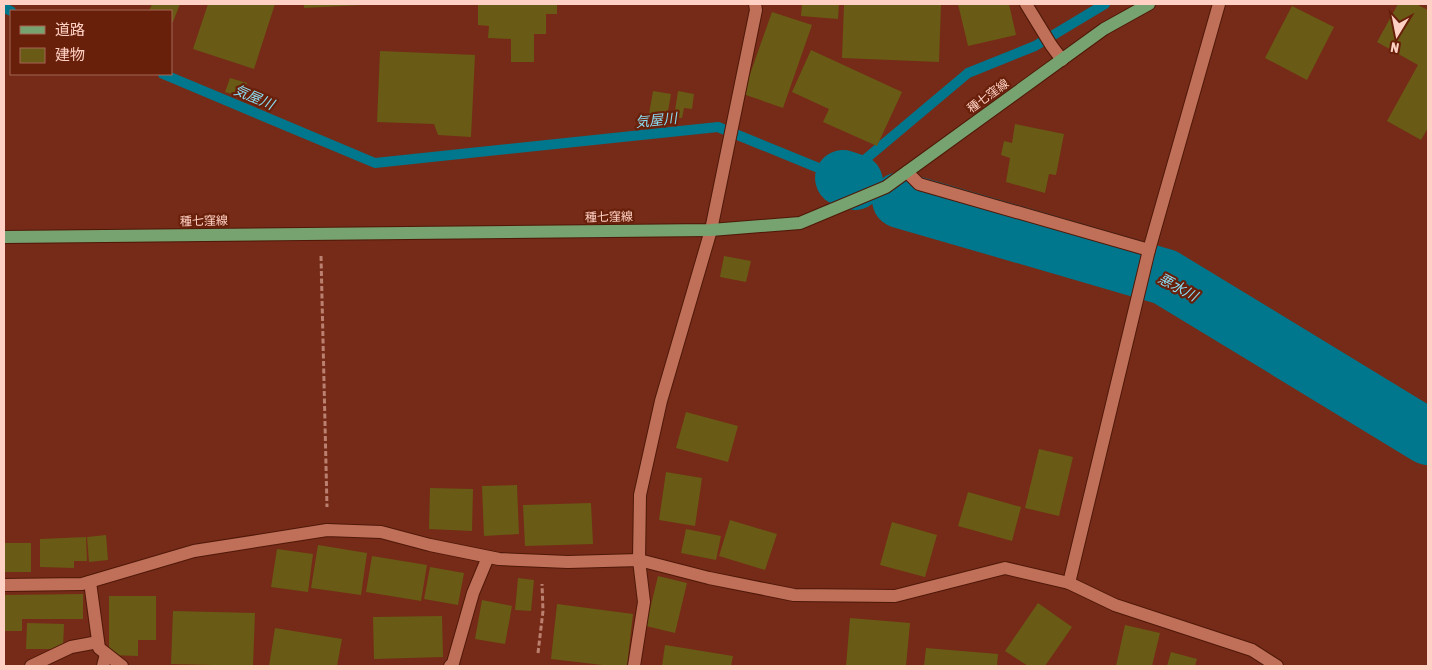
<svg xmlns="http://www.w3.org/2000/svg" width="1432" height="670" viewBox="0 0 1432 670" font-family="'Asap Condensed','Noto Sans JP',sans-serif">
<rect width="100%" height="100%" fill="#752b17"/>
<g fill="none" stroke-linecap="round" stroke-linejoin="round">
<g stroke="#00778c" stroke-width="10">
<path d="M 4,8 L 11,11"/>
<path d="M 163,74 L 375,163 L 718,127 L 843,178 L 968,73 L 1035,46 L 1105,4"/>
</g>
<g stroke="#00778c" stroke-width="56">
<path d="M 843,178 L 855,182"/>
<path d="M 900,200 L 1165,277 L 1428,437"/>
</g>
</g>
<g fill="#695a15">
<path d="M 152,4 L 180,4 L 173,22 L 171,22 L 171,11 L 149,11 Z"/>
<path d="M 208,4 L 275,4 L 254,69 L 193,49 Z"/>
<path d="M 304,4 L 361,4 L 361,5 L 304,8 Z"/>
<path d="M 478,4 L 557,4 L 557,14 L 546,14 L 546,34 L 534,34 L 534,62 L 511,62 L 511,39 L 488,38 L 489,26 L 478,25 Z"/>
<path d="M 802,4 L 839,4 L 838,19 L 801,16 Z"/>
<path d="M 844,4 L 941,4 L 939,62 L 842,58 Z"/>
<path d="M 958,4 L 1009,4 L 1016,35 L 968,46 Z"/>
<path d="M 1398,4 L 1416,4 L 1428,10 L 1428,128 L 1421,140 L 1387,121 L 1418,65 L 1377,42 Z"/>
<path d="M 1292,6 L 1334,27 L 1307,80 L 1265,58 Z"/>
<path d="M 772,12 L 812,25 L 783,108 L 743,94 Z"/>
<path d="M 811,50 L 902,92 L 877,146 L 823,122 L 829,109 L 792,92 Z"/>
<path d="M 380,51 L 475,55 L 471,137 L 438,135 L 434,124 L 377,122 Z"/>
<path d="M 230,78 L 247,83 L 242,97 L 225,92 Z"/>
<path d="M 653,91 L 671,94 L 667,117 L 649,114 Z"/>
<path d="M 678,91 L 694,94 L 692,109 L 684,108 L 682,118 L 674,117 Z"/>
<path d="M 1015,124 L 1064,134 L 1056,175 L 1049,174 L 1045,193 L 1006,182 L 1010,158 L 1001,155 L 1004,141 L 1012,143 Z"/>
<path d="M 724,256 L 751,261 L 746,282 L 720,277 Z"/>
<path d="M 686,412 L 738,426 L 728,462 L 676,448 Z"/>
<path d="M 1039,449 L 1073,457 L 1059,516 L 1025,508 Z"/>
<path d="M 666,472 L 702,478 L 695,526 L 659,520 Z"/>
<path d="M 517,485 L 519,534 L 484,536 L 482,486 Z"/>
<path d="M 430,488 L 473,489 L 472,531 L 429,529 Z"/>
<path d="M 968,492 L 1021,507 L 1012,541 L 958,526 Z"/>
<path d="M 591,503 L 593,544 L 525,546 L 523,505 Z"/>
<path d="M 730,520 L 777,534 L 765,570 L 719,556 Z"/>
<path d="M 892,522 L 937,535 L 925,577 L 880,565 Z"/>
<path d="M 686,529 L 721,536 L 716,560 L 681,553 Z"/>
<path d="M 106,535 L 108,560 L 89,562 L 87,537 Z"/>
<path d="M 86,537 L 87,561 L 74,561 L 74,568 L 40,567 L 40,539 Z"/>
<rect x="4" y="543" width="27" height="29"/>
<path d="M 318,545 L 367,553 L 361,595 L 311,588 Z"/>
<path d="M 277,549 L 313,554 L 308,592 L 271,587 Z"/>
<path d="M 372,556 L 427,565 L 421,601 L 366,592 Z"/>
<path d="M 430,567 L 464,573 L 458,605 L 424,599 Z"/>
<path d="M 658,576 L 687,583 L 675,633 L 646,626 Z"/>
<path d="M 518,578 L 534,580 L 531,611 L 515,610 Z"/>
<path d="M 83,594 L 83,619 L 22,619 L 22,631 L 4,631 L 4,595 Z"/>
<path d="M 109,596 L 156,596 L 156,640 L 138,640 L 138,656 L 109,655 Z"/>
<path d="M 482,600 L 512,606 L 505,644 L 475,639 Z"/>
<path d="M 1038,603 L 1072,627 L 1045,666 L 1028,666 L 1005,651 Z"/>
<path d="M 557,604 L 633,614 L 627,666 L 611,666 L 551,659 Z"/>
<path d="M 173,611 L 255,613 L 253,666 L 171,664 Z"/>
<path d="M 442,616 L 443,657 L 374,659 L 373,617 Z"/>
<path d="M 850,618 L 910,623 L 906,666 L 846,666 Z"/>
<path d="M 27,623 L 64,624 L 63,649 L 26,649 Z"/>
<path d="M 1125,625 L 1160,633 L 1152,666 L 1116,666 Z"/>
<path d="M 275,628 L 342,639 L 337,666 L 269,666 Z"/>
<path d="M 665,645 L 733,656 L 731,666 L 662,666 Z"/>
<path d="M 926,648 L 998,654 L 997,666 L 924,666 Z"/>
<path d="M 1171,652 L 1197,659 L 1195,666 L 1167,666 Z"/>
</g>
<g fill="none" stroke-linecap="round" stroke-linejoin="round">
<g stroke="#4f1808" stroke-width="14">
<g id="minor">
<path d="M 1026,4 L 1051,45 L 1062,60"/>
<path d="M 907,172 L 919,184 L 1149,250"/>
<path d="M 90,582 L 99,648 L 122,666"/>
<path d="M 1069,583 L 1149,250 L 1219,4"/>
<path d="M 4,585 L 82,584 L 194,551 L 327,530 L 381,532 L 430,545 L 499,559 L 568,562 L 639,560 L 709,578 L 794,595 L 895,596 L 1005,568 L 1069,583 L 1115,605 L 1252,650 L 1277,666"/>
<path d="M 31,666 L 71,647 L 98,642"/>
<path d="M 103,666 L 106,654"/>
<path d="M 450,666 L 453,663 L 473,593 L 488,557"/>
<path d="M 634,666 L 644,602 L 639,560 L 640,495 L 661,401 L 711,230 L 756,10 L 755,4"/>
</g>
</g>
<g stroke="#4f1808" stroke-width="14">
<path id="major" d="M 4,237 L 711,230 L 800,223 L 886,187 L 1104,29 L 1149,4"/>
</g>
<g stroke="#bb806f" stroke-width="3" stroke-dasharray="5 2.5" stroke-linecap="butt">
<path d="M 321,256 L 327,507"/>
<path d="M 538,653 L 543,611 L 542,584"/>
</g>
<use href="#minor" stroke="#c06f59" stroke-width="12"/>
<use href="#major" stroke="#76a370" stroke-width="12"/>
</g>
<g text-anchor="middle" stroke-width="4.5" stroke-linejoin="round" paint-order="stroke">
<g font-size="12" fill="#ffd1c4" stroke="#69200b">
<text transform="translate(988 96) rotate(-36)" y="4">種七窪線</text>
<text transform="translate(609 217) rotate(-1)" y="4">種七窪線</text>
<text transform="translate(204 221) rotate(-1)" y="4">種七窪線</text>
</g>
<g font-size="14" font-style="italic" fill="#89def4" stroke="#69200b">
<text transform="translate(254 97) rotate(23)" y="5">気屋川</text>
<text transform="translate(656 120) rotate(-6)" y="5">気屋川</text>
<text transform="translate(1178 287) rotate(28)" y="5">悪水川</text>
</g>
</g>
<rect width="1432" height="670" fill="none" stroke="#ffd1c4" stroke-width="10"/>
<rect x="10" y="10" width="162" height="65" fill="#69200b" stroke="#a56755"/>
<rect x="20" y="26" width="25" height="8" fill="#76a370" stroke="#a56755"/>
<text x="55" y="35" font-size="15" fill="#ffd1c4">道路</text>
<rect x="20" y="48" width="25" height="15" fill="#695a15" stroke="#a56755"/>
<text x="55" y="60" font-size="15" fill="#ffd1c4">建物</text>
<g transform="translate(1397 35) rotate(190)" stroke="#69200b" stroke-width="4" paint-order="stroke">
<path d="M0-4L9 19L0 12L-9 19Z" fill="#ffd1c4"/>
<text y="-8" font-size="14" font-weight="bold" text-anchor="middle" fill="#ffd1c4">N</text>
</g>
</svg>
